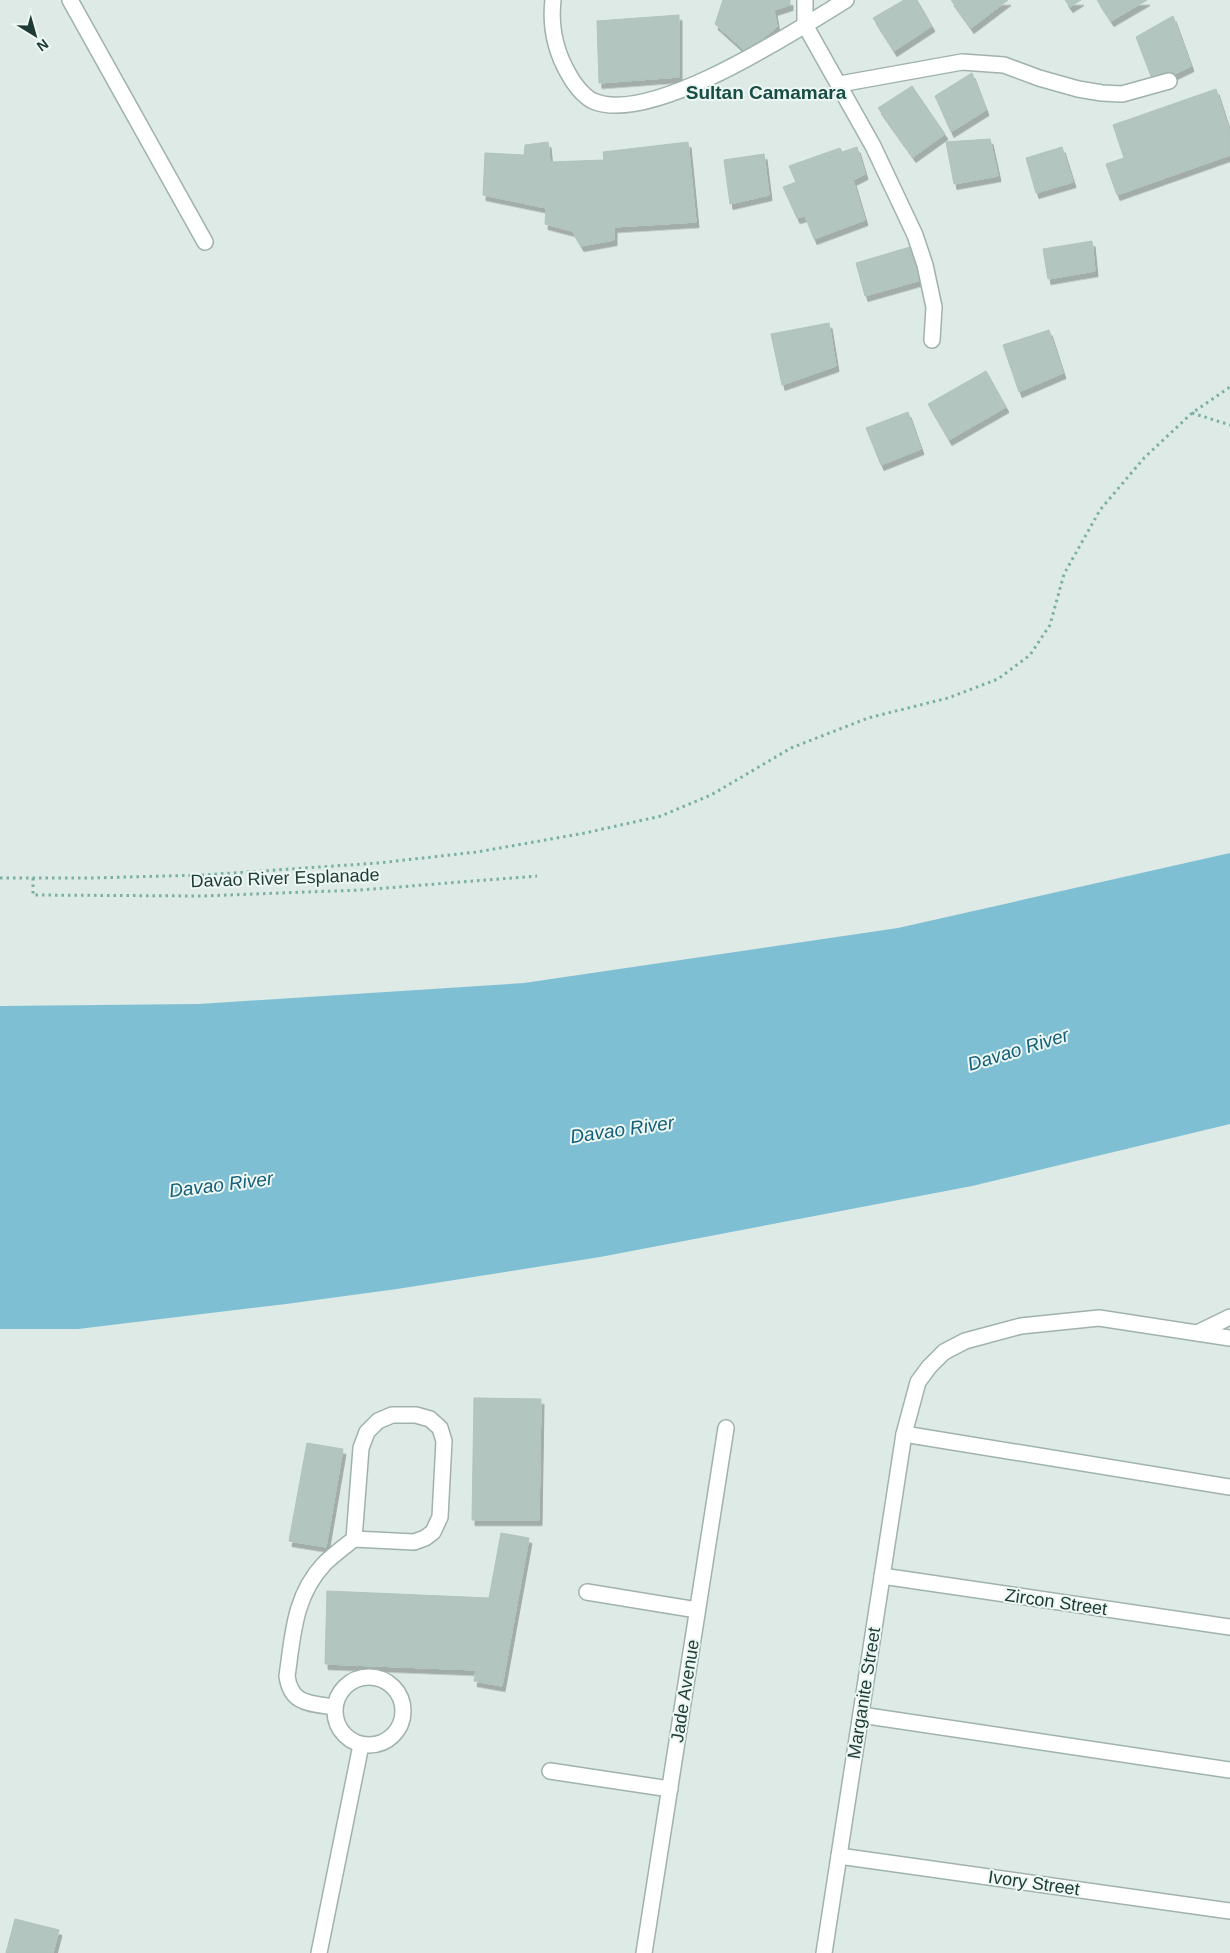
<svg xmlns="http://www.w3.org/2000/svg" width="1230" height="1953" viewBox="0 0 1230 1953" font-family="Arial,sans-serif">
<defs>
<filter id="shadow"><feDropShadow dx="3" dy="5.5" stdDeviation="0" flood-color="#0004"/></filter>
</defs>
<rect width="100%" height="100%" fill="#ddeae5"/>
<path fill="#7fbfd4" d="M 1230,853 L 1230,1124 L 972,1186 L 600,1257 L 397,1289 L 286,1304 L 78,1329 L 0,1329 L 0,1006 L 199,1004 L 524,983 L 898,928 Z"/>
<g fill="#b2c5be" stroke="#afc4bd" filter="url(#shadow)">
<path d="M 723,0 L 790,0 L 790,5 L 774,10 L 777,27 L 746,52 L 715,24 Z"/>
<path d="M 904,0 L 917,0 L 932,26 L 894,51 L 873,18 Z"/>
<path d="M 951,0 L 1008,0 L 971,28 Z"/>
<path d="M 1065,0 L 1081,0 L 1070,7 Z"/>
<path d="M 1097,0 L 1147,0 L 1111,21 Z"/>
<path d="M 679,15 L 679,77 L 599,83 L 597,21 Z"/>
<path d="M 1173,16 L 1191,66 L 1154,84 L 1136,37 Z"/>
<path d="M 972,73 L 986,110 L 951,132 L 935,96 Z"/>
<path d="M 912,86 L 945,134 L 913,157 L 878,108 Z"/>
<path d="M 1216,89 L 1230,133 L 1230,155 L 1117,195 L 1106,164 L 1124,158 L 1113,125 Z"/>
<path d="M 990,139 L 998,176 L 954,184 L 946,142 Z"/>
<path d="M 548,142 L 550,162 L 604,160 L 603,152 L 688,142 L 696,222 L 614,227 L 614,240 L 581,246 L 572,231 L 545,224 L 546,208 L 483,195 L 485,153 L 524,155 L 525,145 Z"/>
<path d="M 857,147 L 865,174 L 853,180 L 865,220 L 814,239 L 805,216 L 797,218 L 783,187 L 796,182 L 789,166 L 840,148 L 842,152 Z"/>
<path d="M 1062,147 L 1073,182 L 1036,193 L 1026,158 Z"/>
<path d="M 764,154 L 769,195 L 730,204 L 724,160 Z"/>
<path d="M 1092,241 L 1095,271 L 1048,279 L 1043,249 Z"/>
<path d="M 910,247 L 921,280 L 865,296 L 856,263 Z"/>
<path d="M 829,323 L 836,366 L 782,385 L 771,334 Z"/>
<path d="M 1049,330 L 1063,373 L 1019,392 L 1003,345 Z"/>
<path d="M 986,371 L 1006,407 L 949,440 L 928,404 Z"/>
<path d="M 908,412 L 921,449 L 881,465 L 866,428 Z"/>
<path d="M 474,1398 L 541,1399 L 539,1520 L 472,1520 Z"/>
<path d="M 307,1443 L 343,1449 L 326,1547 L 289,1541 Z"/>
<path d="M 501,1533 L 529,1538 L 502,1686 L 474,1681 L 476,1670 L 325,1664 L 327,1591 L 489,1598 Z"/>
<path d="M 15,1919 L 59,1930 L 53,1953 L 6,1953 Z"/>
</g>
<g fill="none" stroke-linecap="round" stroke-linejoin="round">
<g stroke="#a0b2ad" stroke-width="18">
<g id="service">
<path d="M 70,0 L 205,242"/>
<path d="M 587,1592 L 697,1610"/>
<circle cx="369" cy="1711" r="34"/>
<path d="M 334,1707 C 310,1703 291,1705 287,1676 C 293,1635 294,1596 324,1564 C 333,1555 344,1547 354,1539 L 414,1542 L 425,1538 L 433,1532 L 440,1517 L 444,1441 L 440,1428 L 430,1419 L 416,1415 L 392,1415 L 378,1421 L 367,1432 L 361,1448 L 354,1539"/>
<path d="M 550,1771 L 670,1789"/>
<path d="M 319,1953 L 361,1745"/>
</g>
</g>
<g stroke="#a0b2ad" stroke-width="18">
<g id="minor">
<path d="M 553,0 C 550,26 555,50 568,73 C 573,83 583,96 593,101 C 651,126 795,31 846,0"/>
<path d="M 805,0 L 805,25 L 873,146 L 915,235 L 925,265 L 934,307 L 932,340"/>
<path d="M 840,84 L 962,62 L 1004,65 L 1039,78 L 1078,89 L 1102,93 L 1122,94 L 1169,81"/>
<path d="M 1197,1333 L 1230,1317"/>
<path d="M 904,1434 L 1230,1487"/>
<path d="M 882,1576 L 1230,1627"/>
<path d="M 861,1715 L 1230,1770"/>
<path d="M 839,1856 L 1230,1911"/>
<path d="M 644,1953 L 726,1428"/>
<path d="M 824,1953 L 904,1434 L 918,1382 L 929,1367 L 944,1352 L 965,1341 L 1021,1326 L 1099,1318 L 1230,1338"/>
</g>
</g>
<g stroke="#7ab0a4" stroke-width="3" stroke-dasharray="2.5 4" stroke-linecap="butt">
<path d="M 1192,413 L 1230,425"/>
<path d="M 0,878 L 90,878 L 203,875 L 378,863 L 477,852 L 585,833 L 661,816 L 711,795 L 791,748 L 868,718 L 948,698 L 998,679 L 1030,655 L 1050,625 L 1064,574 L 1100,510 L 1144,458 L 1192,413 L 1230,387"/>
<path d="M 33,878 L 33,895 L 202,896 L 360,890 L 537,876"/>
</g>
<use href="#service" stroke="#fff" stroke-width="15"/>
<use href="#minor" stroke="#fff" stroke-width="15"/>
</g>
<g text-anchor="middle" stroke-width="4" stroke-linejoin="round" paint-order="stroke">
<g font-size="18" fill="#1d3a35" stroke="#edf7f3">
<text transform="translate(285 878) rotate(-2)" y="6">Davao River Esplanade</text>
<text transform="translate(1056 1602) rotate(8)" y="6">Zircon Street</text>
<text transform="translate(685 1691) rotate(-81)" y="6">Jade Avenue</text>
<text transform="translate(864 1693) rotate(-81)" y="6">Marganite Street</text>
<text transform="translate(1034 1883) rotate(8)" y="6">Ivory Street</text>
</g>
<g font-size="19" font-weight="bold" fill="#184d45" stroke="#edf7f3">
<text x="766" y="99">Sultan Camamara</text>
</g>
<g font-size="19" font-style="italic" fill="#145f79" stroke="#edf7f3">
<text transform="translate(1018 1049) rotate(-17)" y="7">Davao River</text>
<text transform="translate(622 1129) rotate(-8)" y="7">Davao River</text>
<text transform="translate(221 1184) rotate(-7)" y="7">Davao River</text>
</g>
</g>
<g transform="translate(35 35) rotate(143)" stroke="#edf7f3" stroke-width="4" paint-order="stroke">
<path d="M0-4L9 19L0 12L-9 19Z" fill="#1d3a35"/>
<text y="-8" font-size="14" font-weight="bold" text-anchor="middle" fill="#1d3a35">N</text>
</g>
</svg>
